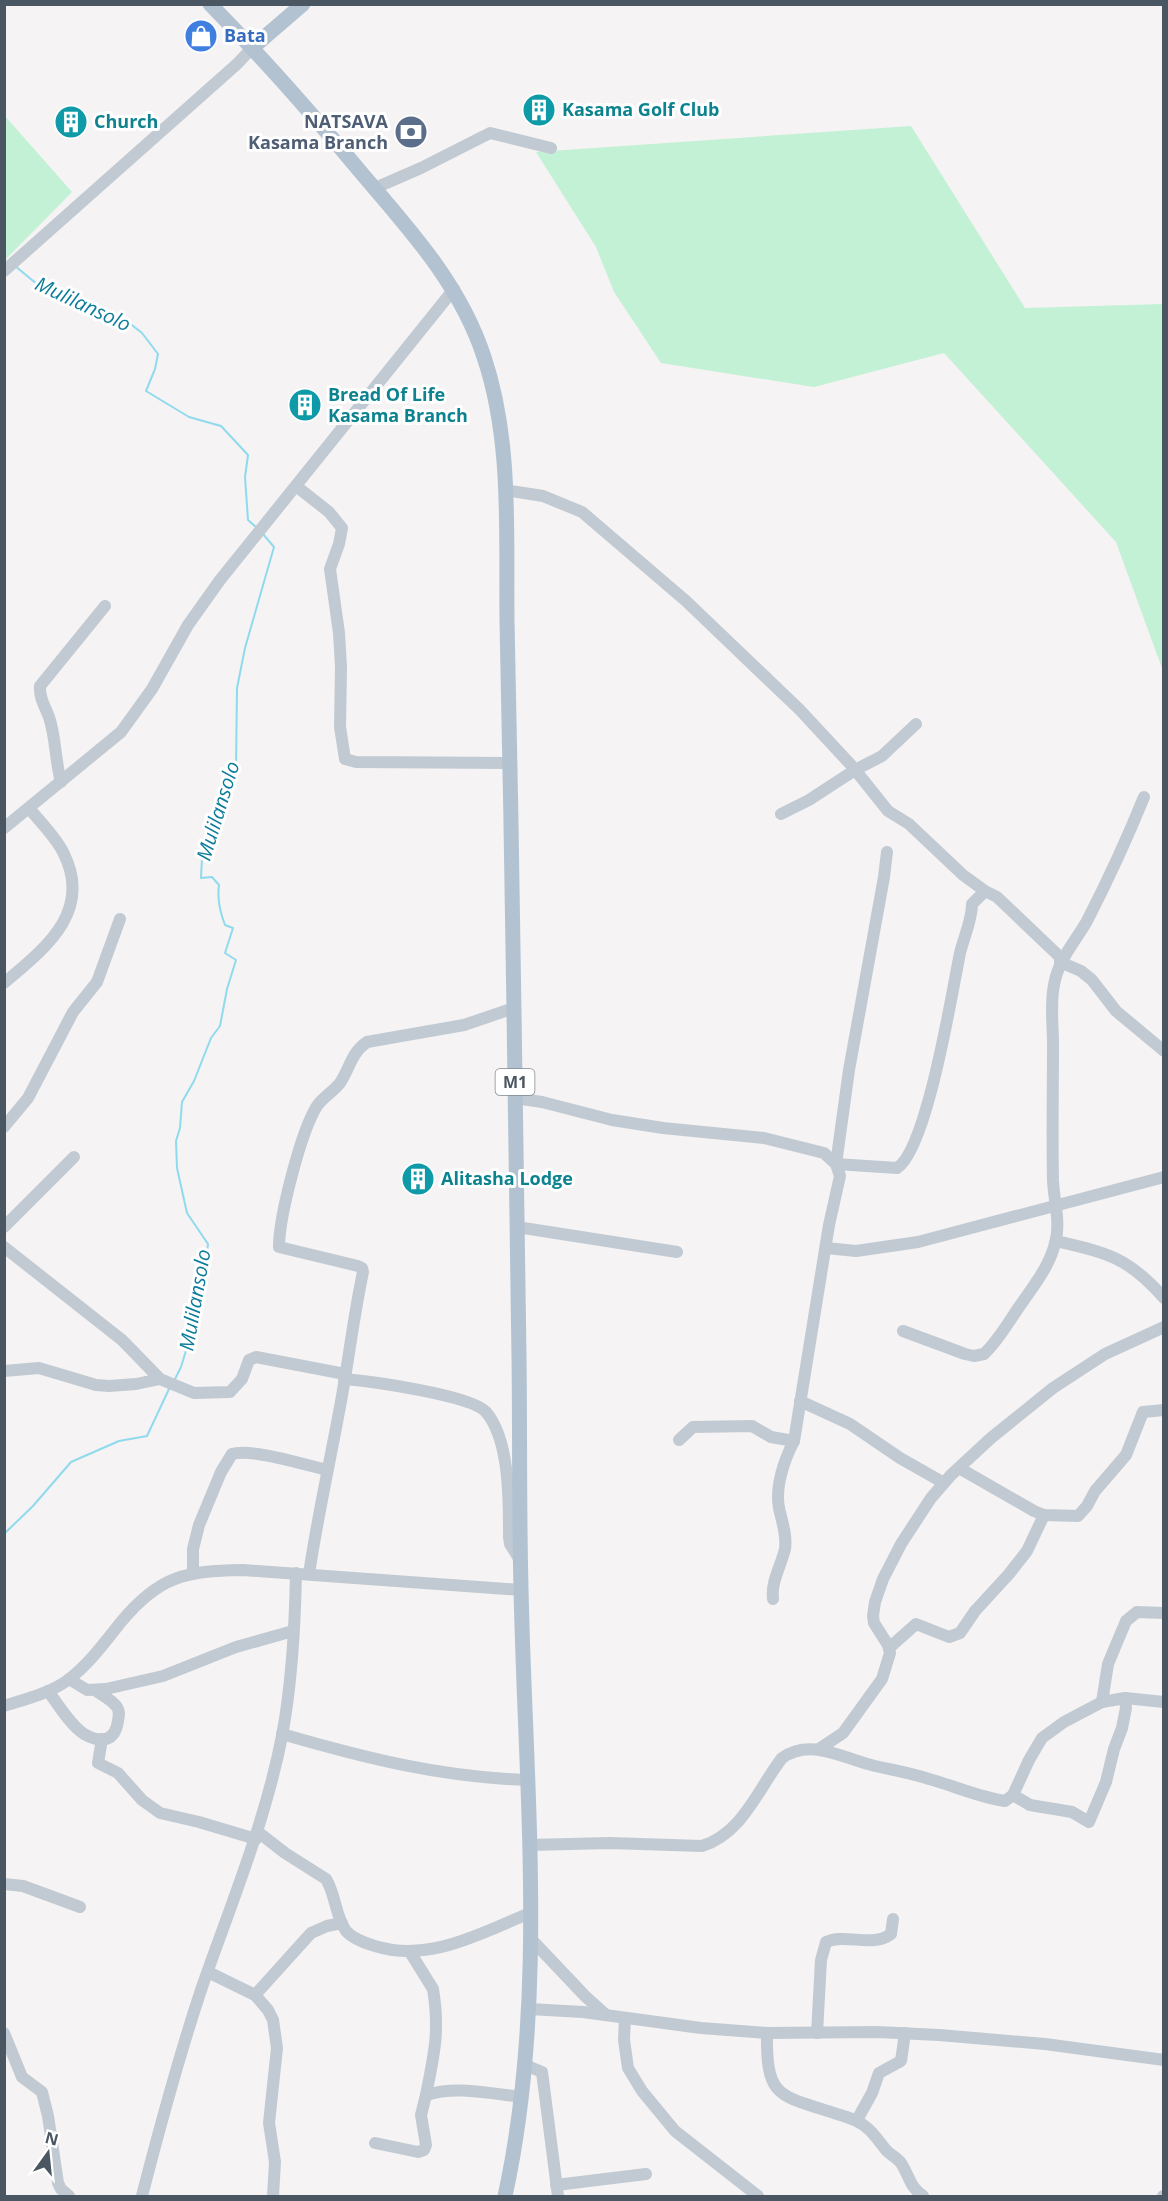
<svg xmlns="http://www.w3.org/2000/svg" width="1168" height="2201" viewBox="0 0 1168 2201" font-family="'Open Sans',sans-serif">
<rect width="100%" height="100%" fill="#f5f3f3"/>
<g fill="#c3f1d5">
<path d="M 4,115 L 72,192 L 5,260 L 4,260 Z"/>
<path d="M 911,126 L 1025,308 L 1163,304 L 1163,671 L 1116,542 L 944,353 L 814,387 L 661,363 L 614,292 L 596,247 L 536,152 Z"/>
</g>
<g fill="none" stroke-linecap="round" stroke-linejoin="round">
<g stroke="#90daee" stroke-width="2">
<path d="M 15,266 L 43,289 L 128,322 L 142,333 L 158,354 L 155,369 L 146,391 L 189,417 L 221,426 L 248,455 L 245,477 L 248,520 L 257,528"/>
<path d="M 175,1379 L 181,1367 L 191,1334 L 196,1298 L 204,1274 L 208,1244 L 187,1213 L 177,1168 L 176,1141 L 180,1128 L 182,1102 L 194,1081 L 211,1038 L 220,1026 L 227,989 L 236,960 L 225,953 L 233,928 L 225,925 C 220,912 217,899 219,885 L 212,877 L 201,878 L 202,858 L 217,829 L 216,818 L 236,768 L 237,688 L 245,648 L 274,547 L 263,534"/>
<path d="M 4,1534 L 33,1506 L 71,1462 L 119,1441 L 147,1436 L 169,1389"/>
</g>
<g stroke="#c1cad2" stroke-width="12">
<path d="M 375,188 L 421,168 L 490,133 L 551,148"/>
<path d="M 4,271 L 237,64 L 252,48"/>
<path d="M 296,486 L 329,512 L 342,528 L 339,544 L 330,569 L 339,633 L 341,667 L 340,727 L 345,759 L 356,762 L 509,763"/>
<path d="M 505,490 L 543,496 L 582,512 L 686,601 L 800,710 L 852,766 L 888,811 L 909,824 L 963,875 L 985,891"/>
<path d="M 61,782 C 55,760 56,738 49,717 C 45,706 39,698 40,686 L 105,606"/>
<path d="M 781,814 L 809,800 L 855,770 L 882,756 L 916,724"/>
<path d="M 4,828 L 121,732 L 152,689 L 188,625 L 220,580 L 454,289"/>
<path d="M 4,983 C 44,949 94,912 63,852 C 55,836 40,822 29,808"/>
<path d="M 515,1098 L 542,1102 L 612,1120 L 663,1128 L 764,1138 L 824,1153 L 836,1164 L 897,1168 C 927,1150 952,992 960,953 C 964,937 972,920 972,904 L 985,891 L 997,897 L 1060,957 L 1060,962 L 1081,971 L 1092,980 L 1116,1011 L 1164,1051"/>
<path d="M 4,1127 L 28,1098 L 73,1012 L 97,982 L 120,919"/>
<path d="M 4,1227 L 74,1157"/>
<path d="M 517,1227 L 677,1252"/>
<path d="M 1056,1241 C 1108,1253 1128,1257 1164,1298"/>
<path d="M 4,1247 L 122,1340 L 160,1379 L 194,1393 L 230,1392 L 242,1379 L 249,1360 L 256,1357 L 345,1374"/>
<path d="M 826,1248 L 856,1251 L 918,1242 L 1164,1177"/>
<path d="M 903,1331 L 965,1354 L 974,1356 L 984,1354 C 998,1341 1008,1323 1019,1307 C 1034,1285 1051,1265 1056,1239 C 1060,1220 1054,1201 1053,1181 C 1052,1135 1053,1090 1053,1044 C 1053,1024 1050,1004 1054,985 C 1058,960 1075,942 1087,921 C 1108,880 1127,839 1144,797"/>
<path d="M 4,1371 L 39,1368 L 96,1385 L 109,1386 L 136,1384 L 160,1379"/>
<path d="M 344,1379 C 369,1381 471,1395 486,1412 C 510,1440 509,1502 509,1537 L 510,1544 L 520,1560"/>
<path d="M 800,1401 L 850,1424 L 900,1458 L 944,1483"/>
<path d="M 679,1440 L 693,1427 L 752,1426 L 771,1437 L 794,1441"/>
<path d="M 959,1468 L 1034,1511 L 1044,1515 L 1078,1516 L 1087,1506 L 1095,1491 L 1126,1455 L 1143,1412 L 1164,1410"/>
<path d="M 193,1573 L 193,1549 L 199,1525 L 221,1472 L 232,1454 C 251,1448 306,1465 327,1470"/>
<path d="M 309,1574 C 317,1520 329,1466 339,1412 C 348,1366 353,1319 363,1272 L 362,1268 L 358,1266 L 279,1247 C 279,1217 301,1131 317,1106 C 323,1097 333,1092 340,1083 C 350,1068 351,1053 367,1042 L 464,1025 L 514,1008"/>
<path d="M 773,1599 C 771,1581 781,1566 785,1549 C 787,1535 782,1522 779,1508 C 775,1487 784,1460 794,1441 L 829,1225 L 840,1176 L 836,1164 L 849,1070 L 884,877 L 887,852"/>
<path d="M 889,1648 L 916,1624 L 949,1637 L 960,1633 L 975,1611 L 1009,1574 L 1027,1551 L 1044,1515"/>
<path d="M 69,1679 L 87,1690 L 106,1689 L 163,1676 L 236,1647 L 293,1631"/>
<path d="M 48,1691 C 58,1704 70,1725 84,1734 C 102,1744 115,1741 118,1721 C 119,1715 120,1712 117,1707 C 112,1700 102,1695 95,1690"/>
<path d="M 1102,1702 L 1108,1664 L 1126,1621 L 1137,1612 L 1164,1613"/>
<path d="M 4,1706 C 26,1699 50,1693 68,1680 C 89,1664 105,1642 121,1622 C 159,1576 185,1571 243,1570 L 521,1590"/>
<path d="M 282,1734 C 365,1758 440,1777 527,1780"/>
<path d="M 102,1739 L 98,1763 L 118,1773 L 142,1800 L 160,1813 L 199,1822 L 256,1839"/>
<path d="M 819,1749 L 843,1733 L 882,1679 L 890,1653 L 888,1645 L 874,1623 L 873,1616 L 875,1602 L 883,1579 L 901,1544 L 931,1498 L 951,1475 L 991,1438 L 1053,1388 L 1105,1354 L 1164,1327"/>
<path d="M 1013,1795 L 1030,1805 L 1072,1812 L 1089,1822 L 1106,1782 L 1114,1749 L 1122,1728 L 1126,1708 L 1125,1698"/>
<path d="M 258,1832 L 285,1853 L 326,1879 C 336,1895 335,1916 346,1931 C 353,1939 365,1943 375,1946 C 429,1963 481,1933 530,1913"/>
<path d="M 529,1845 L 610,1843 L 702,1846 C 743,1833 758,1789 782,1758 C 811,1737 844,1759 875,1766 C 893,1770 911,1773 929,1779 C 955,1786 978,1797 1005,1801 L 1013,1795 L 1029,1760 L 1042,1738 L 1064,1722 L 1102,1702 L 1125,1698 L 1164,1702"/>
<path d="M 4,1884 L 23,1886 L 80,1907"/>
<path d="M 530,1938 L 585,1996 L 606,2015"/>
<path d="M 410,1952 L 433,1989 C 440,2032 434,2054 426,2095"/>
<path d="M 208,1972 L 255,1995 L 268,2010 L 273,2020 L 277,2048 L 269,2123 L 275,2162 L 273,2196"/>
<path d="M 255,1995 L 311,1933 L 327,1926 L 342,1923"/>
<path d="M 529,2009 L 583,2012 L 701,2028 L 767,2033 L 877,2032 L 939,2035 L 1045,2044 L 1164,2060"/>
<path d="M 625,2018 L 624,2040 L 628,2068 L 642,2091 L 675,2131 L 758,2196"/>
<path d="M 4,2033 L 22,2077 L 42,2092 L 48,2116 L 58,2183 L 61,2189 L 69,2196"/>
<path d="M 767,2033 C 766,2099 779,2095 837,2114 C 847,2117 858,2120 866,2127 C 874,2133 880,2143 887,2151 C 891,2155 897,2158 901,2163 C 910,2177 909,2186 923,2196"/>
<path d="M 817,2033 L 821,1960 L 826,1942 C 845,1933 873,1948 891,1934 L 893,1919"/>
<path d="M 525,2065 L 542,2072 L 558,2196"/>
<path d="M 857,2120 L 872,2093 L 879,2073 L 901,2061 L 905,2033"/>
<path d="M 375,2143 L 418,2152 L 424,2150 L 426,2145 L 421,2115 L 426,2095 C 456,2085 492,2094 522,2097"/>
<path d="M 556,2185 L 646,2174"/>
<path d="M 142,2196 C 160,2126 179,2056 202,1987 C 231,1904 265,1823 282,1736 C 292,1683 295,1627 296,1573"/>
<path d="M 1163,2196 L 1164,2196"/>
</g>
<g stroke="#b3c2d1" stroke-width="15">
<path d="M 210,4 C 264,59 315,117 364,176 C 412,232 461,286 484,357 C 512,440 506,532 507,620 C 510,750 512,881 514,1011 C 515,1127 517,1242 519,1357 C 520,1434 519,1511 521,1588 C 525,1787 548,2000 505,2196"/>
<path d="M 252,48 L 303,4"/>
</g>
</g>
<defs>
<g id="shop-disc" transform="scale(1.725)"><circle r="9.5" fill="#3f7fe0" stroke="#fff"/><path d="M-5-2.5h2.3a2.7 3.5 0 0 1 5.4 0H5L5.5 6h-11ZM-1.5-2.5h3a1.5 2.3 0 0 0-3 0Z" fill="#fff"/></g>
<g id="building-disc" transform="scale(1.725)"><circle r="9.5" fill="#0f9aa8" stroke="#fff"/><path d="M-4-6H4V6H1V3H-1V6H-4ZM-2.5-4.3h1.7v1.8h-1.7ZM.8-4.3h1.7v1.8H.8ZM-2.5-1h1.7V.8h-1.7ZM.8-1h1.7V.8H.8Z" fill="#fff"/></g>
<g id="bank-disc" transform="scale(1.725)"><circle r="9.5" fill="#5c6f8a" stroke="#fff"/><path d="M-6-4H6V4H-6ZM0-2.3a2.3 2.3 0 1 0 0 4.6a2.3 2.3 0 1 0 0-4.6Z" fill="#fff"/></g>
</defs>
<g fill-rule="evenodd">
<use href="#shop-disc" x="201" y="36"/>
<use href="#building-disc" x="539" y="110"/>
<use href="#building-disc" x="71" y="122"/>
<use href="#bank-disc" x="411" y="132"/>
<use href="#building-disc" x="305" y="405"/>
<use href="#building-disc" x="418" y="1179"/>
</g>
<g text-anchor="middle" stroke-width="6" stroke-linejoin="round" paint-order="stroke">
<rect fill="#fff" stroke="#808990" stroke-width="1.5" x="495.5" y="1069" width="39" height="26" rx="4.5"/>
<g font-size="16" font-weight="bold" fill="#4a5661">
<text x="515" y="1088">M1</text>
</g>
<g font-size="18" font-weight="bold" fill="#366cbe" stroke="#fff" text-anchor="start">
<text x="224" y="42">Bata</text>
</g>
<g font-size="18" font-weight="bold" fill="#0d838f" stroke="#fff" text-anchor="start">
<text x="562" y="116">Kasama Golf Club</text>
<text x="94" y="128">Church</text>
<text x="328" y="401">Bread Of Life<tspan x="328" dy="21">Kasama Branch</tspan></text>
<text x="441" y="1185">Alitasha Lodge</text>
</g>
<g font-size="18" font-weight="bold" fill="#4e5e75" stroke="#fff" text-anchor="end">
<text x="388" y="128">NATSAVA<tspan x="388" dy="21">Kasama Branch</tspan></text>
</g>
<g font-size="20" font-style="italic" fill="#0c7c9b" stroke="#fff">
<text transform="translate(83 304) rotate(25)" y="7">Mulilansolo</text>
<text transform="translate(218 811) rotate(-73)" y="7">Mulilansolo</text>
<text transform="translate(195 1300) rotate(-80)" y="7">Mulilansolo</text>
</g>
</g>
<rect width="1168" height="2201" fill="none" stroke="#4a5661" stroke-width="12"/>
<g transform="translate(48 2153) rotate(15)" stroke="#ffffff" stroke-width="4.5" paint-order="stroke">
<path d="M0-4.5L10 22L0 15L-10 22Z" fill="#4a5661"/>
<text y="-9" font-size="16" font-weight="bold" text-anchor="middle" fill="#4a5661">N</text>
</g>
</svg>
